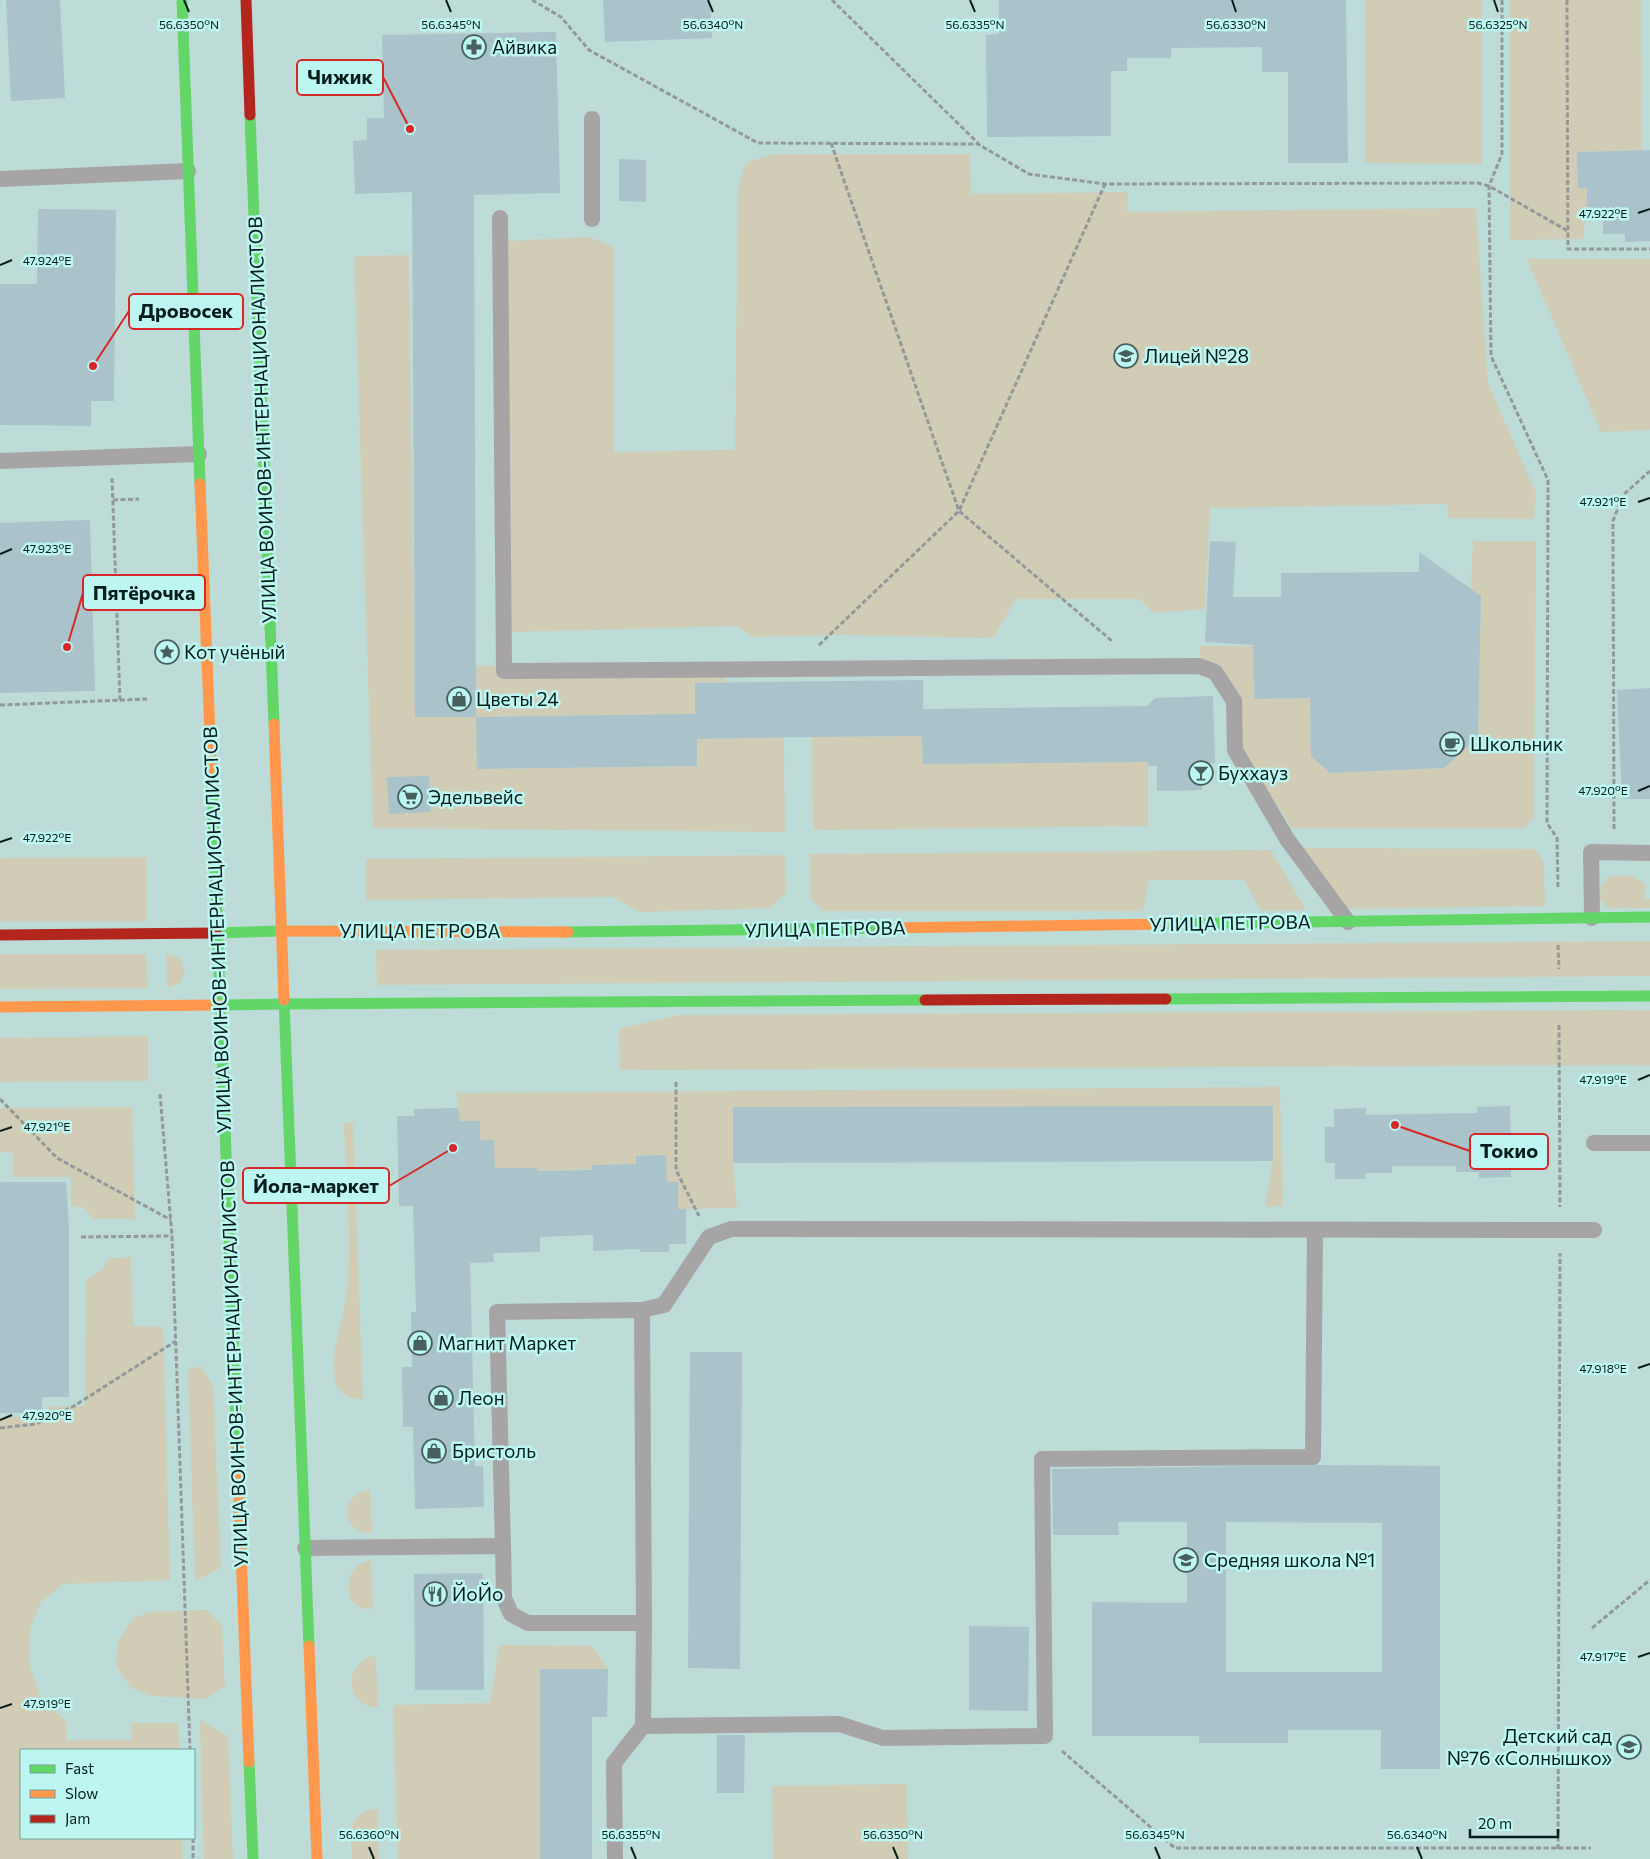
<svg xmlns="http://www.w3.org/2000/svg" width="1650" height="1859" viewBox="0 0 1650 1859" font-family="Commissioner,sans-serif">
<rect width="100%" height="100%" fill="#bddcd8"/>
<g fill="#d1ccb6">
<path d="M 1365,0 L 1482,0 L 1482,164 L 1365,163 Z"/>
<path d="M 1510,0 L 1641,0 L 1642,150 L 1577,152 L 1578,187 L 1587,188 L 1587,210 L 1583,239 L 1510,240 Z"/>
<path d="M 774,154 L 970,154 L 971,194 L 1128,192 L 1127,212 L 1476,208 L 1488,383 L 1536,493 L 1534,519 L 1449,518 L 1447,504 L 1210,508 L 1205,609 L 1153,613 L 1140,599 L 1016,599 L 993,638 L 842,635 L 753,637 L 736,626 L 511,632 L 508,241 L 590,237 L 614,247 L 614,452 L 735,450 L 738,188 L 746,163 Z"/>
<path d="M 409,255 L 415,717 L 476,717 L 476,666 L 724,662 L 725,682 L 695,683 L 695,714 L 476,717 L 477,769 L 697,766 L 697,739 L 784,737 L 785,832 L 373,828 L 354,256 Z"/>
<path d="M 1527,259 L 1650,259 L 1650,430 L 1601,432 Z"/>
<path d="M 1473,541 L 1536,541 L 1534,817 L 1524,828 L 1292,828 L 1242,750 L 1237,698 L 1201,663 L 1200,646 L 1253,646 L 1254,699 L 1310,698 L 1311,756 L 1330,773 L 1444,768 L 1478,737 L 1481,596 L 1471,589 Z"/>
<path d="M 922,736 L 923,764 L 1148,761 L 1148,826 L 813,830 L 812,737 Z"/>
<path d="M 1302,848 L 1535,849 L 1544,863 L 1545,906 L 1348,909 Z"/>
<path d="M 1271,850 L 1306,910 L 1261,911 L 1244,880 L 1149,880 L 1143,911 L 824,911 L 811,899 L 810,854 Z"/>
<path d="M 785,855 L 786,893 L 770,908 L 640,912 L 613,897 L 366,900 L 366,859 Z"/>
<path d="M 146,857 L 146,921 L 0,921 L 0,858 Z"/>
<path d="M 1610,876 L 1633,876 L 1645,884 L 1645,899 L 1650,899 L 1650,908 L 1608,908 L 1600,900 L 1601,885 Z"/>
<path d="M 1650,941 L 1650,976 L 377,985 L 376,950 Z"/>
<path d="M 166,953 L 179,958 L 185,971 L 180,983 L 167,988 Z"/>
<path d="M 0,954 L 146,954 L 148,988 L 0,989 Z"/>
<path d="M 1650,1010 L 1650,1065 L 620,1070 L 619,1029 L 677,1015 Z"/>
<path d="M 148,1036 L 148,1081 L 0,1082 L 0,1038 Z"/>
<path d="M 1280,1087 L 1283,1206 L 1265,1207 L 1273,1161 L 1273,1106 L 734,1107 L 733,1163 L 737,1208 L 678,1209 L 678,1182 L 667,1182 L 666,1155 L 637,1156 L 636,1164 L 592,1165 L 592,1169 L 537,1171 L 536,1168 L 494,1168 L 494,1140 L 480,1140 L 480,1121 L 460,1121 L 457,1093 Z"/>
<path d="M 132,1107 L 135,1219 L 93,1219 L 84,1207 L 71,1207 L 71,1177 L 13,1177 L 13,1153 L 0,1152 L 0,1108 Z"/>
<path d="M 344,1123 L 353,1123 L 363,1399 C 350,1400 338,1394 335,1380 C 329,1350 345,1319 347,1290 C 352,1235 346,1178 344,1123 Z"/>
<path d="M 131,1257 L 133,1326 L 163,1327 L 170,1580 L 63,1584 L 41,1602 L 30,1629 L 29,1663 L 41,1699 L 66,1721 L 66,1740 L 132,1740 L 131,1723 L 178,1723 L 179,1750 L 21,1750 L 21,1838 L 182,1838 L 183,1859 L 0,1859 L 0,1417 L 48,1416 L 48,1407 L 85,1406 L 86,1280 L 103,1269 L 108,1259 Z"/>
<path d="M 201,1366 L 213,1386 L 221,1568 L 195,1581 L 188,1370 Z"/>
<path d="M 370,1490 L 372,1533 C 340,1533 338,1494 370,1490 Z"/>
<path d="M 371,1560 L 373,1609 L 363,1609 L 351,1601 C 345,1582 350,1564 371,1560 Z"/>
<path d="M 206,1610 L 222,1625 L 225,1686 L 206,1699 L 152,1696 L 130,1687 L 116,1665 L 118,1642 L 133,1618 L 151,1612 Z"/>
<path d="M 499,1645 L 592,1646 L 608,1669 L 540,1669 L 540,1859 L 398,1859 L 393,1705 L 490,1703 Z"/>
<path d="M 376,1656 L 378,1707 C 343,1708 343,1659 376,1656 Z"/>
<path d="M 200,1720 L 228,1736 L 233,1859 L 204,1859 Z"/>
<path d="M 907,1784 L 908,1859 L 773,1859 L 772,1786 Z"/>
<path d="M 377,1809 L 379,1859 L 352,1859 C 351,1836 346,1811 377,1809 Z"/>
</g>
<g fill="#aac2c9" fill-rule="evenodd">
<path d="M 6,0 L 60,0 L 65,98 L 11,101 Z"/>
<path d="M 603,0 L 710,0 L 712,38 L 605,42 Z"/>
<path d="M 999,0 L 1346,0 L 1348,163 L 1288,163 L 1288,72 L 1262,72 L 1262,47 L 1171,48 L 1171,58 L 1127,58 L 1127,71 L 1111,71 L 1111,136 L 987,137 L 986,35 L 999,34 Z"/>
<path d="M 556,32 L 560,193 L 474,195 L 476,717 L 415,717 L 412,192 L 355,194 L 353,141 L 367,140 L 367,118 L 384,118 L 382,35 Z"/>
<path d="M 1650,150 L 1650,241 L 1625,242 L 1625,234 L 1603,234 L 1603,209 L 1587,210 L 1587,188 L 1578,188 L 1577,152 Z"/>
<path d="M 619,159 L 646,160 L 646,202 L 619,201 Z"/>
<path d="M 38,209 L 116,210 L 114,401 L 91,401 L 91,426 L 0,425 L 0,284 L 37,284 Z"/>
<path d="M 90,520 L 95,691 L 0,693 L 0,523 Z"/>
<path d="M 1210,541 L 1236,542 L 1233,597 L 1281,597 L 1281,573 L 1419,572 L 1419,552 L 1481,596 L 1478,737 L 1444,768 L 1330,773 L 1311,756 L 1310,698 L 1254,699 L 1253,645 L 1205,642 Z"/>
<path d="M 923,680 L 923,709 L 1147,706 L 1155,698 L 1213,696 L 1215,763 L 1202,764 L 1202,790 L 1157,791 L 1157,766 L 1148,766 L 1148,762 L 923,764 L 922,736 L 812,737 L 697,739 L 697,766 L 477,769 L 476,717 L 695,714 L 695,683 Z"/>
<path d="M 1650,688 L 1650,799 L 1622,799 L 1617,690 Z"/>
<path d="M 429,776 L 431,812 L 389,814 L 387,777 Z"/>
<path d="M 1273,1106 L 1273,1161 L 733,1163 L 733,1107 Z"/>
<path d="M 1510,1106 L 1511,1177 L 1479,1178 L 1479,1172 L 1456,1172 L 1456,1166 L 1392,1166 L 1392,1173 L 1365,1173 L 1366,1179 L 1335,1179 L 1335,1163 L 1325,1163 L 1325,1127 L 1334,1127 L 1334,1109 L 1366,1108 L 1366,1115 L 1477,1113 L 1477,1107 Z"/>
<path d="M 458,1108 L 460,1121 L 480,1121 L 480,1140 L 494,1140 L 495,1168 L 537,1168 L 537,1171 L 592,1170 L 592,1165 L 636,1164 L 636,1156 L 666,1155 L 667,1182 L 678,1182 L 678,1209 L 686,1209 L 686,1244 L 669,1244 L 669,1252 L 640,1252 L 640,1249 L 593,1251 L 593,1235 L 540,1237 L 540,1252 L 493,1253 L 494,1262 L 470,1263 L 475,1466 L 483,1466 L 484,1507 L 415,1509 L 413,1427 L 403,1427 L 402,1367 L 412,1367 L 411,1312 L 416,1312 L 413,1206 L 399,1206 L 397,1116 L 414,1116 L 414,1109 Z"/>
<path d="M 0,1182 L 66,1182 L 69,1226 L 69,1397 L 42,1397 L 42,1413 L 0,1413 Z"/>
<path d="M 690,1352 L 742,1352 L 740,1669 L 688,1668 Z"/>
<path d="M 1318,1465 L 1440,1466 L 1440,1769 L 1381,1769 L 1381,1730 L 1288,1730 L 1288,1743 L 1199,1743 L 1199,1736 L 1092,1736 L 1092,1602 L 1187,1603 L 1187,1522 L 1118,1522 L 1119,1535 L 1053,1535 L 1052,1469 ZM 1226,1522 L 1382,1523 L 1382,1672 L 1226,1672 Z"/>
<path d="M 483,1573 L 484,1690 L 415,1690 L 414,1574 Z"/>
<path d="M 969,1626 L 1029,1627 L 1028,1711 L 969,1710 Z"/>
<path d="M 540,1669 L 608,1669 L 607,1717 L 592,1717 L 592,1859 L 540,1859 Z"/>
<path d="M 717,1735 L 745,1735 L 744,1793 L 717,1793 Z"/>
</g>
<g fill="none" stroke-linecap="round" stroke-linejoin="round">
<g stroke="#939998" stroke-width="3" stroke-dasharray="5 2.5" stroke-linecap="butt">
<path d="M 532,0 L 561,17 L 589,50 L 758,143 L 978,144 L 1029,174 L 1105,184 L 1478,183 L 1489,186 L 1568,231"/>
<path d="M 832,0 L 978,143"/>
<path d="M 1502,0 L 1502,154 L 1489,186 L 1491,356 L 1548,480 L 1547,823 L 1557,838 L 1558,889"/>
<path d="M 1567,0 L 1568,249 L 1650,249"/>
<path d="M 831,143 L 959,511 L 1113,642"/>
<path d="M 112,478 L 120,700"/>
<path d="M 113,500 L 139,499"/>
<path d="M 819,645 L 959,511 L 1105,184"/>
<path d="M 0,705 L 147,699"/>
<path d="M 1614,829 L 1613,521 L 1623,495 L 1650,471"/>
<path d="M 1558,945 L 1559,969"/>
<path d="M 1559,1025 L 1560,1207"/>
<path d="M 676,1082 L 676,1170 L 699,1216"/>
<path d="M 160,1094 L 172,1236 L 190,1750"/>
<path d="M 0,1099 L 57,1158 L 171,1220"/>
<path d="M 81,1237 L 172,1236"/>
<path d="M 0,1428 L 36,1424 L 74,1406 L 176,1341"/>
<path d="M 1592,1628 L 1650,1580"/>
<path d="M 1062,1751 L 1175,1848 L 1591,1848"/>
<path d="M 193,1838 L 193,1859"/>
<path d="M 1558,1849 L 1560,1253"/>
</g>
<g stroke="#a6a4a5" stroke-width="16">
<path d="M 0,179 L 188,171"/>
<path d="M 500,218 L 504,671 L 1199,666 L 1215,672 L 1234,701 L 1235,750 L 1287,839 L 1348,922"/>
<path d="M 592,219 L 592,119"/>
<path d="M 0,461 L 199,454"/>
<path d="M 1592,918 L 1591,852 L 1650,853"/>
<path d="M 1594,1143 L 1650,1143"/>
<path d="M 503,1546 L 497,1312 L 642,1310"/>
<path d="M 305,1548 L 503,1546 L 504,1598 L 511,1614 L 528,1623 L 644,1623 L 643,1726 L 614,1763 L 615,1859"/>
<path d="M 644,1623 L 642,1310 L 664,1305 L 709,1237 L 731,1229 L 1594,1230"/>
<path d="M 643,1726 L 839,1724 L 883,1738 L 1045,1736 L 1042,1459 L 1313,1457 L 1315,1230"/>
</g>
<g stroke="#63d668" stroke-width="11">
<path d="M 182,0 L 200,484"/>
<path d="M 250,115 L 274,724"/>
<path d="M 212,786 L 237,1444"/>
<path d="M 1163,924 L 1650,917"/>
<path d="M 568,932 L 888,928"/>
<path d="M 216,933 L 281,931"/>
<path d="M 1166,999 L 1650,996"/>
<path d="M 284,1000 L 309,1646"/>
<path d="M 285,1004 L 925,1000"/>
<path d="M 219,1005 L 285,1004"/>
<path d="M 249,1762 L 253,1859"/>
</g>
<g stroke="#ff974d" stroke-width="11">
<path d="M 200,484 L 212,786"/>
<path d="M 274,724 L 284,1000"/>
<path d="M 888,928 L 1163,924"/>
<path d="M 281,931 L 568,932"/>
<path d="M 0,1007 L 219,1005"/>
<path d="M 237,1444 L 249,1762"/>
<path d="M 309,1646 L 317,1859"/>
</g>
<g stroke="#b3261e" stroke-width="11">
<path d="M 246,0 L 250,115"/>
<path d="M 0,935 L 216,933"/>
<path d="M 925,1000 L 1166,999"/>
</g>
</g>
<path fill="none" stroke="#071e1c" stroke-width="2" d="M 184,0 L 189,12M 446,0 L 451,12M 708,0 L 713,12M 970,0 L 975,12M 1232,0 L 1236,12M 1494,0 L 1498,12M 1638,213 L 1650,209M 0,265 L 12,260M 1638,502 L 1650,498M 0,554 L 12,549M 1638,791 L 1650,786M 0,842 L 12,838M 1638,1080 L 1650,1075M 0,1131 L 12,1127M 1638,1368 L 1650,1364M 0,1420 L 12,1415M 1638,1657 L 1650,1653M 0,1708 L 12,1704M 369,1847 L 374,1859M 631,1847 L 636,1859M 893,1847 L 898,1859M 1155,1847 L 1160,1859M 1417,1847 L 1422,1859"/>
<defs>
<g id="pharmacy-ring" transform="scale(1.25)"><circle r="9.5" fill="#bdf6f0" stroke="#47605e" stroke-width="1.5"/><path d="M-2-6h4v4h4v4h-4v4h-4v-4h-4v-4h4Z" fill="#47605e"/></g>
<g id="school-ring" transform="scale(1.25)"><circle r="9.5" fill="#bdf6f0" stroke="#47605e" stroke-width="1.5"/><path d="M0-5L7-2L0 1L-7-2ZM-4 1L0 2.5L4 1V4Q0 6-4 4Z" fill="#47605e"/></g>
<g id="sight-ring" transform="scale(1.25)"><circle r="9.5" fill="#bdf6f0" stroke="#47605e" stroke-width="1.5"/><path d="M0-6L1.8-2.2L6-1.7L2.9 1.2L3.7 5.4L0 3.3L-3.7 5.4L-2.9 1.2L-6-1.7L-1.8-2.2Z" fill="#47605e"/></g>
<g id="shop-ring" transform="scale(1.25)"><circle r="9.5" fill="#bdf6f0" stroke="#47605e" stroke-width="1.5"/><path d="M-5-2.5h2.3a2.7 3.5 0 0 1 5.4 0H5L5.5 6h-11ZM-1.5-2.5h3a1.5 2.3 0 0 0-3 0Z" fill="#47605e"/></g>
<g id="cafe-ring" transform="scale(1.25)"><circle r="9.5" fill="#bdf6f0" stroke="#47605e" stroke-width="1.5"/><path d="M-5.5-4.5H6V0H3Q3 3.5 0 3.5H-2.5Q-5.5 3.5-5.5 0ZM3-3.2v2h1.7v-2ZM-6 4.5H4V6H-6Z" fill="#47605e"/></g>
<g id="bar-ring" transform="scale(1.25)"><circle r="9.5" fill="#bdf6f0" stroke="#47605e" stroke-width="1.5"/><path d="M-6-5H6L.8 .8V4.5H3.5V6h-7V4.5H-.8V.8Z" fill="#47605e"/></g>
<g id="supermarket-ring" transform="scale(1.25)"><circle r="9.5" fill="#bdf6f0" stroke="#47605e" stroke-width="1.5"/><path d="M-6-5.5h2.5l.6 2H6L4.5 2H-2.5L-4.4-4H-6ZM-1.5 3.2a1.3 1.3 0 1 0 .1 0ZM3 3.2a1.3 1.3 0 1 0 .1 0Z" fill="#47605e"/></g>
<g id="restaurant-ring" transform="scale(1.25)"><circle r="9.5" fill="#bdf6f0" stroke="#47605e" stroke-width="1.5"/><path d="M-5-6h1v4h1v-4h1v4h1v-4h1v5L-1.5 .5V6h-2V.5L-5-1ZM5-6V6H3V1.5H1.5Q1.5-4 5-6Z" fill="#47605e"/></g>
</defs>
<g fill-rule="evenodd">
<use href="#pharmacy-ring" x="474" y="47"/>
<use href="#school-ring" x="1126" y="356"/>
<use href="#sight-ring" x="167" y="652"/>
<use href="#shop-ring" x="459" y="699"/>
<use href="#cafe-ring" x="1452" y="744"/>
<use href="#bar-ring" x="1201" y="773"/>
<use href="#supermarket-ring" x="410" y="797"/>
<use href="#shop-ring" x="420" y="1343"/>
<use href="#shop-ring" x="441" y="1398"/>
<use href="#shop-ring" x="434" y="1451"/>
<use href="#school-ring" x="1186" y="1560"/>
<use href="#restaurant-ring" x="435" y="1594"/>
<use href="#school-ring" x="1629" y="1747"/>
</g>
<g text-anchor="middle" stroke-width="5" stroke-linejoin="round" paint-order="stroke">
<g font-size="19" fill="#071e1c" stroke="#bdf6f0" text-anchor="start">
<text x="492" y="54">Айвика</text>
<text x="1144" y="363">Лицей №28</text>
<text x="184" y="659">Кот учёный</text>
<text x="476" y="706">Цветы 24</text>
<text x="1470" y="751">Школьник</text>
<text x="1218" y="780">Буххауз</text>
<text x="428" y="804">Эдельвейс</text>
<text x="438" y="1350">Магнит Маркет</text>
<text x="458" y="1405">Леон</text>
<text x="452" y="1458">Бристоль</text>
<text x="1204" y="1567">Средняя школа №1</text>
<text x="452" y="1601">ЙоЙо</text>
<text x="1612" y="1743" text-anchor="end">Детский сад<tspan x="1612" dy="22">№76 «Солнышко»</tspan></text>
</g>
<g font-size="19" fill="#071e1c" stroke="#bdf6f0">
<text transform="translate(262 420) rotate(-92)" y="7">УЛИЦА ВОИНОВ-ИНТЕРНАЦИОНАЛИСТОВ</text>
<text transform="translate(1230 923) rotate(-1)" y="7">УЛИЦА ПЕТРОВА</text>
<text transform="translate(825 929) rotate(-1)" y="7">УЛИЦА ПЕТРОВА</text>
<text transform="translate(217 930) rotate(-92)" y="7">УЛИЦА ВОИНОВ-ИНТЕРНАЦИОНАЛИСТОВ</text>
<text x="420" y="938">УЛИЦА ПЕТРОВА</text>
<text transform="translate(234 1364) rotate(-92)" y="7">УЛИЦА ВОИНОВ-ИНТЕРНАЦИОНАЛИСТОВ</text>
</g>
</g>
<g font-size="12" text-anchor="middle" fill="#071e1c" stroke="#bdf6f0" stroke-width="5" stroke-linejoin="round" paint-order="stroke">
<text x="189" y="29">56.6350°N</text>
<text x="451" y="29">56.6345°N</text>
<text x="713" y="29">56.6340°N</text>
<text x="975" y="29">56.6335°N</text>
<text x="1236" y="29">56.6330°N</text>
<text x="1498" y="29">56.6325°N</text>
<text x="1603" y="218">47.922°E</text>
<text x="47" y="265">47.924°E</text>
<text x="1603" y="506">47.921°E</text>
<text x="47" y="553">47.923°E</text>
<text x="1603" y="795">47.920°E</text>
<text x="47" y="842">47.922°E</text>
<text x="1603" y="1084">47.919°E</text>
<text x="47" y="1131">47.921°E</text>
<text x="1603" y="1373">47.918°E</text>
<text x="47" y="1420">47.920°E</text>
<text x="1603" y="1661">47.917°E</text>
<text x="47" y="1708">47.919°E</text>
<text x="369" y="1839">56.6360°N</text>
<text x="631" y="1839">56.6355°N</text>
<text x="893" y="1839">56.6350°N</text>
<text x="1155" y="1839">56.6345°N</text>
<text x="1417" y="1839">56.6340°N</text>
</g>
<path fill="none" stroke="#d62828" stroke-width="2" d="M410 129L383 77M93 366L129 311M67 647L83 593M1395 1125L1470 1151M453 1148L389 1186"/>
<g fill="#d62828" stroke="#bdf6f0" stroke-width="2">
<circle cx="410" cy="129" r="5"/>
<circle cx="93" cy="366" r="5"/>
<circle cx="67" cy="647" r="5"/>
<circle cx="1395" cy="1125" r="5"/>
<circle cx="453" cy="1148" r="5"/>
</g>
<g fill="#bdf6f0" stroke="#d62828" stroke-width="2">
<rect x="297" y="60" width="86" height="35" rx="5"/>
<rect x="129" y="294" width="114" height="35" rx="5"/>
<rect x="83" y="575" width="122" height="35" rx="5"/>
<rect x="1470" y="1134" width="78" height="35" rx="5"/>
<rect x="243" y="1168" width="146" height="35" rx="5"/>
</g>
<g font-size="20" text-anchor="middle" font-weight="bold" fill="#071e1c">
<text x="340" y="84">Чижик</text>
<text x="186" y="318">Дровосек</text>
<text x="144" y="600">Пятёрочка</text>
<text x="1509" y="1158">Токио</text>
<text x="316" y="1193">Йола-маркет</text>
</g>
<rect x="20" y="1749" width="175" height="90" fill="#bdf6f0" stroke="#74a09b"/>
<rect x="30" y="1765" width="25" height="8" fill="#63d668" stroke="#74a09b"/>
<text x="65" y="1774" font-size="15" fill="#071e1c">Fast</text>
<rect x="30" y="1790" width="25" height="8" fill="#ff974d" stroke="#74a09b"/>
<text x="65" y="1799" font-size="15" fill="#071e1c">Slow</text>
<rect x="30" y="1815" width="25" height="8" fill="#b3261e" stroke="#74a09b"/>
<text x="65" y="1824" font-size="15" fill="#071e1c">Jam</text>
<path d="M1470 1829v8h88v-8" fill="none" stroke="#071e1c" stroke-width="2.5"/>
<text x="1478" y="1829" font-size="15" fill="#071e1c" stroke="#bdf6f0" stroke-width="4" paint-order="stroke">20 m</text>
</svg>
